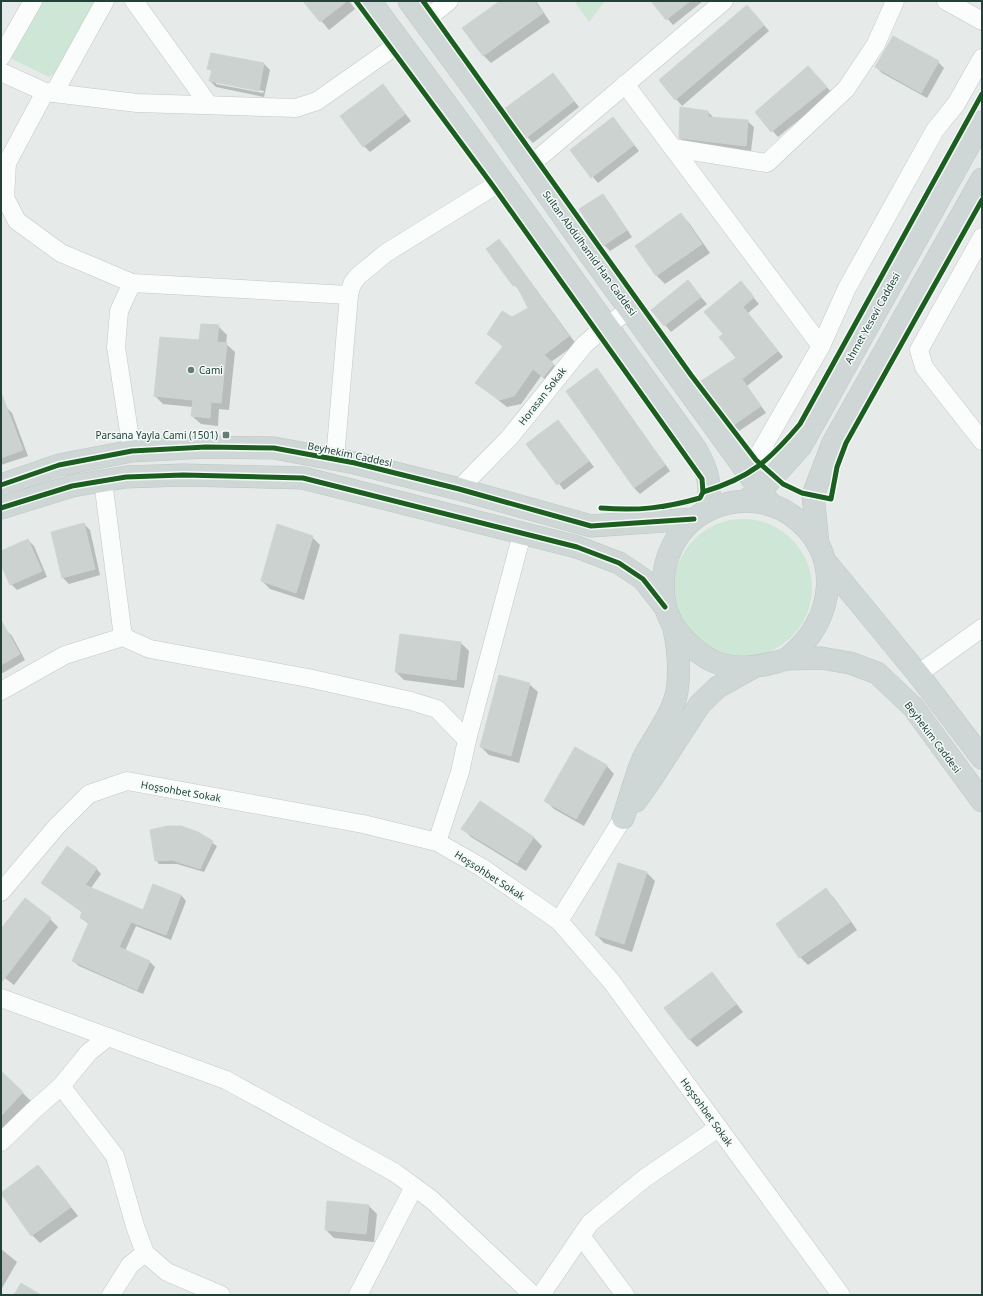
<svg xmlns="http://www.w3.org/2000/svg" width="983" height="1296" viewBox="0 0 983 1296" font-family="'Noto Sans',sans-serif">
<rect width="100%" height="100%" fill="#e6ebe9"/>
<g fill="#cee6d6">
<path d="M 38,1 L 95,1 L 56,72 L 49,77 L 10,58 Z"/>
<path d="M 574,1 L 605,1 L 589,22 Z"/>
<circle cx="743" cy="588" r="69"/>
</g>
<g fill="#0003" fill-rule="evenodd">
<path d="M 305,1 L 349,1 L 355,9 L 329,30 Z"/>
<path d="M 502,1 L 536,1 L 550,22 L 491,63 L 483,55 Z"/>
<path d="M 652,1 L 703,1 L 673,25 Z"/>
<path d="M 753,12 L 769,31 L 682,106 L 660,80 Z"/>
<path d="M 938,62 L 944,68 L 927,98 L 882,73 L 876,67 Z"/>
<path d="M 264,64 L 270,70 L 264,97 L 216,87 L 210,81 L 212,72 L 209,68 ZM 216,82 L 264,91 L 263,93 L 216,84 Z"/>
<path d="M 814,73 L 832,93 L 778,137 L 756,112 Z"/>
<path d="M 553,74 L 579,107 L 533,143 L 527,137 Z"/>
<path d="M 383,85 L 411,121 L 370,152 L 364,146 Z"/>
<path d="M 708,112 L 714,118 L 747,121 L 754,127 L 751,151 L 686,144 L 680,138 Z"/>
<path d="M 618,124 L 639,151 L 598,183 L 571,151 Z"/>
<path d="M 602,195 L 608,201 L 632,237 L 610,251 L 604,245 Z"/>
<path d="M 681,215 L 689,223 L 710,253 L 665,284 L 657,276 L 637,246 Z"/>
<path d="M 499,241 L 506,248 L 576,344 L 551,362 L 561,372 L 551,384 L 541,376 L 521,404 L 507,407 L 477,383 L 503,347 L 489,334 L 530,309 L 521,293 L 487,249 Z"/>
<path d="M 688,282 L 707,304 L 671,332 L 652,310 Z"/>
<path d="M 741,283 L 759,304 L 748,313 L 783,357 L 747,386 L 766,413 L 739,431 L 733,425 L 737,358 L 724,334 Z"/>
<path d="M 218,326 L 227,335 L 226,344 L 235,352 L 229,410 L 219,409 L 218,426 L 201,424 L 192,416 L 193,407 L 163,404 L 155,396 L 200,341 Z"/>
<path d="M 597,370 L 670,471 L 640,494 L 634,488 Z"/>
<path d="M 6,407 L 12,413 L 28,456 L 1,465 L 1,409 Z"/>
<path d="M 563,427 L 594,467 L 564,490 L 528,444 Z"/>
<path d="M 84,524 L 90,530 L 100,575 L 69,584 L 63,578 Z"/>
<path d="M 312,537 L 320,545 L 304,600 L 270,589 L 262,581 Z"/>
<path d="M 28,540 L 34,546 L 47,577 L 17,590 L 11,584 L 1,562 L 1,552 Z"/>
<path d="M 6,630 L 12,636 L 25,660 L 1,674 L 1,633 Z"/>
<path d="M 461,643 L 469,651 L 464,688 L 404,680 L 396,672 Z"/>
<path d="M 529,684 L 538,692 L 519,763 L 489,755 L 481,747 Z"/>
<path d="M 606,765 L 614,774 L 584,826 L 554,809 L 546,801 Z"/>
<path d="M 463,829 L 534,838 L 542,846 L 526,871 L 471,837 Z"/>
<path d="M 197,833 L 217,846 L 204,872 L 177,864 L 159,864 L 156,860 Z"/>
<path d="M 619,864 L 647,873 L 655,881 L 632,952 L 604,943 L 596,935 Z"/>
<path d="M 96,868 L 101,874 L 91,888 L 143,911 L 181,895 L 186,901 L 171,940 L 136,926 L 125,951 L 149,961 L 155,967 L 143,994 L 79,966 L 73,961 L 89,924 L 81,918 L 83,913 L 43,883 Z"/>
<path d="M 826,890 L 834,898 L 857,930 L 808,965 L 800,957 Z"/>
<path d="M 50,919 L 58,927 L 14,985 L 1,975 L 1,931 Z"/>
<path d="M 712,973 L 743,1012 L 697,1047 L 689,1039 Z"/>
<path d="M 1,1072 L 31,1101 L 1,1132 Z"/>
<path d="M 39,1167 L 78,1216 L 40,1243 L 32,1235 L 1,1194 Z"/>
<path d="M 369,1206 L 377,1214 L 374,1242 L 334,1238 L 326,1230 Z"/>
<path d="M 1,1249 L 17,1262 L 1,1290 Z"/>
</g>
<g fill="#ccd2d0" stroke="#ced4d2">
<path d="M 303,1 L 347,1 L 320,22 Z"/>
<path d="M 500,1 L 534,1 L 543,13 L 483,56 L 462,28 Z"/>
<path d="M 651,1 L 690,1 L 666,20 Z"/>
<path d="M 747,5 L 764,25 L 675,100 L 659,80 Z"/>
<path d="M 893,36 L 939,61 L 921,93 L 875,67 Z"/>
<path d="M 211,53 L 264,63 L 259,91 L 209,81 L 212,70 L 207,69 Z"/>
<path d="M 808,66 L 827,87 L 771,132 L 755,112 Z"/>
<path d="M 553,73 L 574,101 L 526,138 L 504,109 Z"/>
<path d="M 383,84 L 405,114 L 363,147 L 340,116 Z"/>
<path d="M 680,107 L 708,111 L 708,117 L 748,120 L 746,146 L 679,138 Z"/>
<path d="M 613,117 L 634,145 L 591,178 L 570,150 Z"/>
<path d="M 603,194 L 627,230 L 603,246 L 579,209 Z"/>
<path d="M 681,213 L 702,244 L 656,276 L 635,246 Z"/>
<path d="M 499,239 L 569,336 L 544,355 L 554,364 L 543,377 L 533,369 L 514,396 L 499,400 L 475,383 L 503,346 L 487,334 L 502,311 L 512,317 L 528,308 L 516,284 L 513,286 L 486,249 Z"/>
<path d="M 688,280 L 701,297 L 664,326 L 651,310 Z"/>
<path d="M 741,281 L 754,297 L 743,307 L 778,351 L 742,379 L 761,406 L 732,426 L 701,381 L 736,358 L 719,337 L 723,334 L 704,312 Z"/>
<path d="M 201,324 L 219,325 L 217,342 L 227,343 L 221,403 L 211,402 L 210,418 L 191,416 L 193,400 L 154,396 L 160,337 L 199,340 Z"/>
<path d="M 597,368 L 665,465 L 634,488 L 566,391 Z"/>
<path d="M 2,395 L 23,450 L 1,458 L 1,396 Z"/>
<path d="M 558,420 L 589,461 L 557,485 L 526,444 Z"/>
<path d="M 84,523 L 95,569 L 62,578 L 51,532 Z"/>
<path d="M 277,524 L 313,536 L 296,593 L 261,581 Z"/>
<path d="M 28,539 L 42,571 L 10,585 L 1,565 L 1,551 Z"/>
<path d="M 1,620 L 20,654 L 1,665 Z"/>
<path d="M 400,634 L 461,642 L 456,680 L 395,672 Z"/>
<path d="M 499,675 L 530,683 L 511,756 L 480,747 Z"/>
<path d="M 575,747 L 607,765 L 576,819 L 544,801 Z"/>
<path d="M 480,801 L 534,837 L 517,863 L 461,829 Z"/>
<path d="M 167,826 L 181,826 L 198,832 L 213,841 L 200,869 L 172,860 L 155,861 L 150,830 Z"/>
<path d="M 67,846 L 97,868 L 85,885 L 143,910 L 153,884 L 181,895 L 166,935 L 131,922 L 119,947 L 150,961 L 137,990 L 72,961 L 89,922 L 80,918 L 82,912 L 41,883 Z"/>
<path d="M 618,863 L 647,872 L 624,944 L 595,935 Z"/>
<path d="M 826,888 L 850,922 L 799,958 L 776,924 Z"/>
<path d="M 25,898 L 51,918 L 1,983 L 1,929 Z"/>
<path d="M 712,972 L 736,1004 L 689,1040 L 664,1008 Z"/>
<path d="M 1,1071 L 23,1092 L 1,1116 Z"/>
<path d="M 38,1165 L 71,1207 L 31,1236 L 1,1193 Z"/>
<path d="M 327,1201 L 369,1205 L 366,1234 L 325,1230 Z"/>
<path d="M 21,1283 L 41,1295 L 14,1295 Z"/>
</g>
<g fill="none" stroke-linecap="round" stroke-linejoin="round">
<g stroke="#c3c8c6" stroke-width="19">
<g id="minor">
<path d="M 134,1 L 209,105"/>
<path d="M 946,1 L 982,21"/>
<path d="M 424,21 L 449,1"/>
<path d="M 1,57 L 33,1"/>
<path d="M 1,72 L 45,92 L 137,103 L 296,108 L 317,101 L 401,42"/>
<path d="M 625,84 L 821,346"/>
<path d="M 45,92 L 7,163 L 5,198 L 17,221 L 61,253 L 132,283 L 349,295"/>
<path d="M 54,93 L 105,1"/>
<path d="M 673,148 L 767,163 L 846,89 L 876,44 L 895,1"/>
<path d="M 528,167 L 724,1"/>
<path d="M 982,237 L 919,350 L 924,367 L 982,441"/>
<path d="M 132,451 L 116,347 L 119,311 L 132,283"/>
<path d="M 335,459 L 349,295 L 352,284 L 358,276 L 386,253 L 502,181"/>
<path d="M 748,473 L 821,346 L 847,288 L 935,130 L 956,104 L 982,58"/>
<path d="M 103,481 L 123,637"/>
<path d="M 459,489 L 509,438 L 584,345 L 607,325 L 630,310"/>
<path d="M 918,674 L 982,628"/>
<path d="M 1,691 L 65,655 L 123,637 L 150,649 L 308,678 L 411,701 L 437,709 L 467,740 L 460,772 L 437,842"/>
<path d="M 467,740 L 522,534"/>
<path d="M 1,892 L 57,826 L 89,794 L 127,781 L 363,824 L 437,842 L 481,867 L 559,921 L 611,981 L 841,1295"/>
<path d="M 559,921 L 623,818"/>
<path d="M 1,998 L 226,1080 L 394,1172 L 432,1200 L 533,1295"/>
<path d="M 61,1086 L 115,1156 L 135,1226 L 145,1253 L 167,1272 L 221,1295"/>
<path d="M 1,1142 L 33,1111 L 61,1086 L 89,1052 L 108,1037"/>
<path d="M 581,1236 L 625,1295"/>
<path d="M 111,1295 L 130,1265 L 145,1253"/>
<path d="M 358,1295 L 414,1187"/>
<path d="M 541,1295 L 590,1223 L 645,1178 L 718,1128"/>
</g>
</g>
<g stroke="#bdc7c4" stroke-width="23">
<g id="major">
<path d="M 370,1 L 453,113 L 695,448 C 708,469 712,486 707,510"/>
<path d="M 409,1 L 484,103 L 588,252 L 771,505"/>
<path d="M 1,485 L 59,465 L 132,451 L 206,447 L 274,448 L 355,463 L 459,489 L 591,526 L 694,519"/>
<path d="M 749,498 L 763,488 L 801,446 L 982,122"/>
<path d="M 1,508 L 72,486 L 126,477 L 183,475 L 303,478 L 577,547 L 619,563 L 643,579 L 665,607"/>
<path d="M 818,544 L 813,495 L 833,443 L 982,179"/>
<path d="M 825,561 L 918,674 L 982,758"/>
<path d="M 788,659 L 821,658 L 850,663 L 877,673 L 913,707 L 982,801"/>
<path d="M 636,801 L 652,778 L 700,704 L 718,687 L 752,668"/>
<path d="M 623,818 C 630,799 635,777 643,759 C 653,739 674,712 677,691 C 680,671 678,648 674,629 C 672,621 666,613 665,605 C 657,563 676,521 718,506 C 743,498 770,500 791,515 C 844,551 836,620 789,657 C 784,661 775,662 768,664 C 726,674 700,661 674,627"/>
</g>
</g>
<use href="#minor" stroke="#fbfcfc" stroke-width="18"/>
<use href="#major" stroke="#ced7d5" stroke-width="22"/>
<g stroke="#f4faf7" stroke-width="8">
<g id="cycleway">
<path d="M 356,1 L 493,186 L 702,479 L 703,492 L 700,498 C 665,508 638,511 601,508"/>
<path d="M 423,1 L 691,375 L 756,460 L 783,484 L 802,493 L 831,499 L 837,467 L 846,443 L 982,200"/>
<path d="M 1,485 L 59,465 L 132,451 L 206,447 L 274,448 L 355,463 L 459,489 L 591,526 L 694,519"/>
<path d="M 703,492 C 750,478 769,461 800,424 L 982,94"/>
<path d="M 1,508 L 72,486 L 126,477 L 183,475 L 303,478 L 577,547 L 619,563 L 643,579 L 665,607"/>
</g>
</g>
<use href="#cycleway" stroke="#1b5e20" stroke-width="5"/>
</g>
<g fill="#667c77" stroke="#f4faf7" stroke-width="1.5">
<circle cx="191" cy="370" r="4"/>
<rect x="222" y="431" width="8" height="8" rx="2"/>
</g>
<g text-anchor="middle" stroke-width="3" stroke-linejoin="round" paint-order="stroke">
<g font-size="10" fill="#21413a" stroke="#f4faf7">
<text transform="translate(590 253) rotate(54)" y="4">Sultan Abdülhamid Han Caddesi</text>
<text transform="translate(872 318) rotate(-61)" y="4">Ahmet Yesevi Caddesi</text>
<text transform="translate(542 396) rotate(-52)" y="4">Horasan Sokak</text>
<text transform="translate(350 454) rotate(12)" y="4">Beyhekim Caddesi</text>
<text transform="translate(933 737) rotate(53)" y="4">Beyhekim Caddesi</text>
<text transform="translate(181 791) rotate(10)" y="4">Hoşsohbet Sokak</text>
<text transform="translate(490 875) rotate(33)" y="4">Hoşsohbet Sokak</text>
<text transform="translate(707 1112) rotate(54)" y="4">Hoşsohbet Sokak</text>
</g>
<g font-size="10" fill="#21413a" stroke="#f4faf7" text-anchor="start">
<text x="199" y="374">Cami</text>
<text x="218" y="439" text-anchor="end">Parsana Yayla Cami (1501)</text>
</g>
</g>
<rect width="983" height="1296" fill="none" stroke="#21413a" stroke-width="4"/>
</svg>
